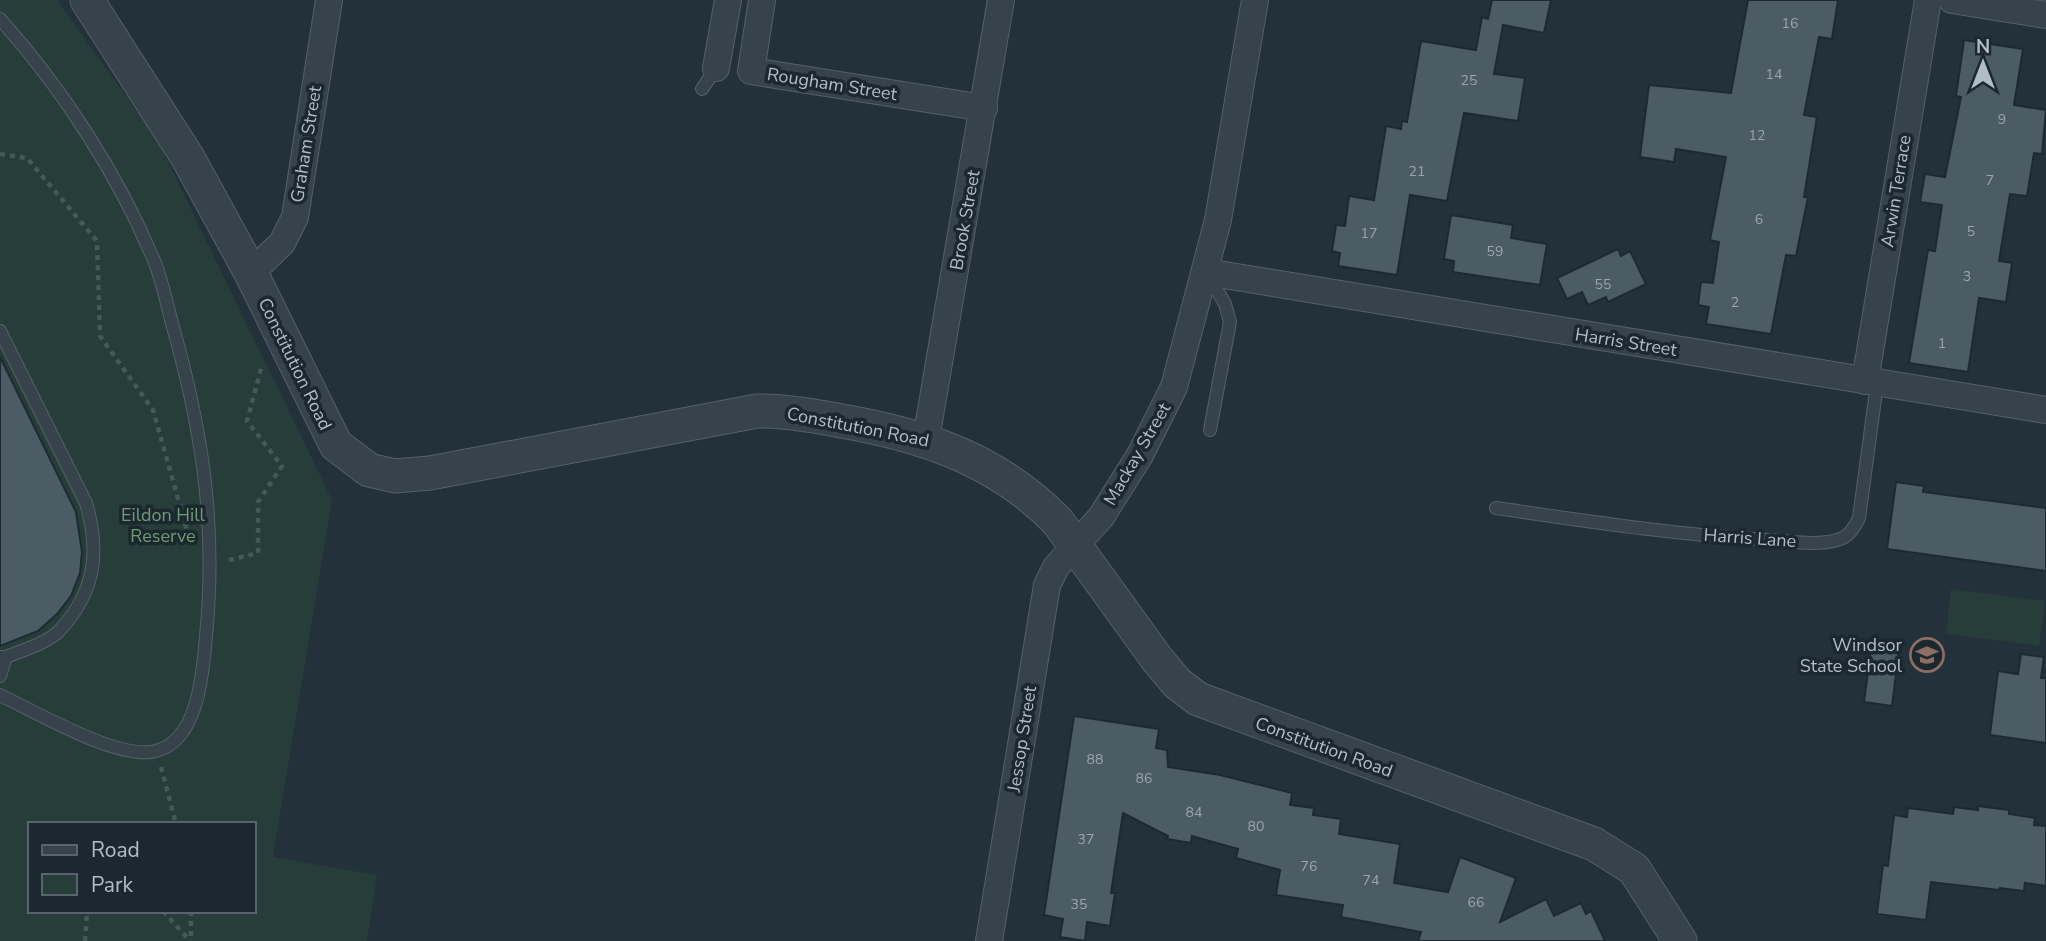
<svg xmlns="http://www.w3.org/2000/svg" width="2046" height="941" viewBox="0 0 2046 941" font-family="'Nunito Sans',sans-serif">
<rect width="100%" height="100%" fill="#23313a"/>
<g fill="#263d3a" fill-rule="evenodd">
<path d="M 0,0 L 57,0 L 157,139 L 332,500 L 273,857 L 377,875 L 367,941 L 0,941 ZM 30,824 L 254,824 L 254,911 L 30,911 Z"/>
<path d="M 1951,589 L 2045,601 L 2039,646 L 1946,634 Z"/>
</g>
<g fill="#4c5c65" stroke="#1e2a31" stroke-width="2">
<path d="M 1492,0 L 1551,0 L 1544,33 L 1503,25 L 1494,74 L 1525,78 L 1518,121 L 1464,113 L 1447,201 L 1410,195 L 1397,275 L 1338,266 L 1340,253 L 1332,251 L 1336,225 L 1345,226 L 1349,196 L 1374,200 L 1386,126 L 1401,129 L 1402,121 L 1407,122 L 1421,41 L 1476,50 L 1482,17 L 1488,19 Z"/>
<path d="M 1748,0 L 1838,0 L 1832,39 L 1819,37 L 1804,115 L 1817,117 L 1804,197 L 1808,197 L 1796,256 L 1786,255 L 1771,334 L 1706,324 L 1709,307 L 1698,305 L 1701,282 L 1713,283 L 1719,242 L 1710,240 L 1726,157 L 1676,149 L 1674,162 L 1640,157 L 1649,85 L 1731,93 Z"/>
<path d="M 1964,40 L 2023,49 L 2014,105 L 2046,110 L 2042,154 L 2034,153 L 2027,196 L 2010,194 L 1999,261 L 2012,263 L 2006,302 L 1979,298 L 1968,372 L 1909,363 L 1928,250 L 1935,251 L 1942,205 L 1920,202 L 1925,174 L 1945,177 L 1961,97 L 1956,96 Z"/>
<path d="M 1451,215 L 1513,225 L 1511,238 L 1547,244 L 1540,285 L 1453,272 L 1454,261 L 1444,259 Z"/>
<path d="M 1618,249 L 1621,256 L 1630,251 L 1646,284 L 1608,302 L 1606,297 L 1588,305 L 1582,292 L 1567,299 L 1557,278 Z"/>
<path d="M 0,357 L 76,512 L 82,552 L 80,573 L 71,596 L 57,614 L 38,631 L 0,646 Z"/>
<path d="M 1896,482 L 1924,486 L 1923,492 L 2046,508 L 2046,571 L 1887,549 Z"/>
<path d="M 1871,648 L 1899,651 L 1892,706 L 1864,702 Z"/>
<path d="M 2021,654 L 2044,657 L 2041,678 L 2046,678 L 2046,743 L 1990,735 L 1998,671 L 2018,674 Z"/>
<path d="M 1074,716 L 1159,729 L 1156,748 L 1167,750 L 1168,767 L 1220,775 L 1292,793 L 1290,805 L 1314,808 L 1313,815 L 1341,819 L 1339,834 L 1400,844 L 1394,883 L 1448,892 L 1460,857 L 1516,878 L 1500,922 L 1546,899 L 1554,916 L 1581,903 L 1586,914 L 1591,911 L 1605,941 L 1418,941 L 1421,932 L 1341,917 L 1343,905 L 1276,895 L 1280,870 L 1236,858 L 1238,849 L 1192,836 L 1191,843 L 1167,839 L 1168,836 L 1123,813 L 1111,893 L 1115,893 L 1110,926 L 1087,922 L 1085,941 L 1060,937 L 1063,919 L 1044,915 Z"/>
<path d="M 1978,806 L 2009,810 L 2009,814 L 2035,818 L 2034,825 L 2046,826 L 2046,886 L 2025,883 L 2024,891 L 2000,888 L 1999,890 L 1931,882 L 1926,920 L 1877,914 L 1883,865 L 1888,866 L 1894,815 L 1907,817 L 1908,808 L 1953,814 L 1954,807 L 1978,810 Z"/>
</g>
<g fill="none" stroke-linecap="round" stroke-linejoin="round">
<g stroke="#556168" stroke-width="14">
<g id="service">
<path d="M 0,19 C 63,89 119,176 155,263 C 164,286 168,311 175,334 C 205,443 217,535 205,647 C 202,680 196,741 156,751 C 119,761 36,712 0,695"/>
<path d="M 702,89 L 716,68"/>
<path d="M 1207,273 L 1225,304 L 1230,322 L 1210,430"/>
<path d="M 0,331 L 86,503 C 100,551 96,591 60,630 C 48,643 23,650 6,657 L 0,657"/>
<path d="M 1496,508 C 1586,521 1676,535 1768,540 C 1789,541 1816,546 1837,540 C 1849,537 1854,528 1859,518 L 1877,384"/>
<path d="M 0,676 L 6,657"/>
</g>
</g>
<g stroke="#556168" stroke-width="28">
<g id="minor">
<path d="M 762,0 L 751,71 L 984,108"/>
<path d="M 1952,0 L 2046,15"/>
<path d="M 716,68 L 728,0"/>
<path d="M 1206,272 L 2046,410"/>
<path d="M 251,273 L 282,243 L 295,217 L 329,0"/>
<path d="M 1865,381 L 1928,0"/>
<path d="M 926,439 L 1001,0"/>
<path d="M 989,941 L 1047,585 L 1056,567 L 1101,517 L 1140,455 L 1174,387 L 1218,220 L 1255,0"/>
</g>
</g>
<g stroke="#556168" stroke-width="35">
<path id="tertiary" d="M 87,0 L 188,158 L 251,273 L 336,445 L 369,470 L 395,476 L 430,473 L 757,411 C 790,411 821,417 853,423 C 932,438 1001,463 1058,522 L 1157,659 L 1177,683 L 1198,699 L 1594,844 L 1634,869 L 1680,941"/>
</g>
<g stroke="#455957" stroke-width="4.5" stroke-dasharray="5 5" stroke-linecap="butt">
<path d="M 0,154 L 27,158 L 97,241 L 100,336 L 153,410 L 188,534"/>
<path d="M 229,560 L 258,553 L 258,502 L 282,466 L 247,421 L 262,365"/>
<path d="M 161,767 L 176,824"/>
<path d="M 163,911 L 190,941"/>
<path d="M 191,911 L 191,940"/>
<path d="M 85,941 L 87,911"/>
</g>
<use href="#service" stroke="#37434a" stroke-width="12"/>
<use href="#minor" stroke="#37434a" stroke-width="26"/>
<use href="#tertiary" stroke="#37434a" stroke-width="33"/>
</g>
<defs>
<g id="school-ring" transform="scale(1.75)"><circle r="9.5" fill="#1c282f" stroke="#8d6e63" stroke-width="1.5"/><path d="M0-5L7-2L0 1L-7-2ZM-4 1L0 2.5L4 1V4Q0 6-4 4Z" fill="#8d6e63"/></g>
</defs>
<g fill-rule="evenodd">
<use href="#school-ring" x="1927" y="655"/>
</g>
<g text-anchor="middle" stroke-width="7" stroke-linejoin="round" paint-order="stroke">
<g font-size="14" fill="#98a6ae">
<text x="1790" y="28">16</text>
<text x="1774" y="79">14</text>
<text x="1469" y="85">25</text>
<text x="2002" y="124">9</text>
<text x="1757" y="140">12</text>
<text x="1417" y="176">21</text>
<text x="1990" y="185">7</text>
<text x="1759" y="224">6</text>
<text x="1971" y="236">5</text>
<text x="1369" y="238">17</text>
<text x="1495" y="256">59</text>
<text x="1967" y="281">3</text>
<text x="1603" y="289">55</text>
<text x="1735" y="307">2</text>
<text x="1942" y="348">1</text>
<text x="1095" y="764">88</text>
<text x="1144" y="783">86</text>
<text x="1194" y="817">84</text>
<text x="1256" y="831">80</text>
<text x="1086" y="844">37</text>
<text x="1309" y="871">76</text>
<text x="1371" y="885">74</text>
<text x="1476" y="907">66</text>
<text x="1079" y="909">35</text>
</g>
<g font-size="18" fill="#b2bec6" stroke="#1c282f">
<text transform="translate(832 84) rotate(9)" y="6">Rougham Street</text>
<text transform="translate(306 144) rotate(-81)" y="6">Graham Street</text>
<text transform="translate(1896 191) rotate(-81)" y="6">Arwin Terrace</text>
<text transform="translate(965 220) rotate(-80)" y="6">Brook Street</text>
<text transform="translate(1626 342) rotate(9)" y="6">Harris Street</text>
<text transform="translate(295 364) rotate(64)" y="6">Constitution Road</text>
<text transform="translate(858 427) rotate(11)" y="6">Constitution Road</text>
<text transform="translate(1137 454) rotate(-60)" y="6">Mackay Street</text>
<text transform="translate(1750 538) rotate(4)" y="6">Harris Lane</text>
<text transform="translate(1022 739) rotate(-81)" y="6">Jessop Street</text>
<text transform="translate(1324 747) rotate(20)" y="6">Constitution Road</text>
</g>
<g font-size="18" fill="#719b72" stroke="#1c282f">
<text x="163" y="521">Eildon Hill<tspan x="163" dy="21">Reserve</tspan></text>
</g>
<g font-size="18" fill="#b2bec6" stroke="#1c282f" text-anchor="end">
<text x="1902" y="651">Windsor<tspan x="1902" dy="21">State School</tspan></text>
</g>
</g>
<rect x="28" y="822" width="228" height="91" fill="#1c282f" stroke="#58646b" stroke-width="2"/>
<rect x="42" y="845" width="35" height="10" fill="#37434a" stroke="#58646b" stroke-width="2"/>
<text x="91" y="857" font-size="21" fill="#b2bec6">Road</text>
<rect x="42" y="874" width="35" height="21" fill="#263d3a" stroke="#58646b" stroke-width="2"/>
<text x="91" y="892" font-size="21" fill="#b2bec6">Park</text>
<g transform="translate(1983 63)" stroke="#1c282f" stroke-width="5" paint-order="stroke">
<path d="M0-5L12 26L0 18L-12 26Z" fill="#b2bec6"/>
<text y="-10" font-size="19" font-weight="bold" text-anchor="middle" fill="#b2bec6">N</text>
</g>
</svg>
